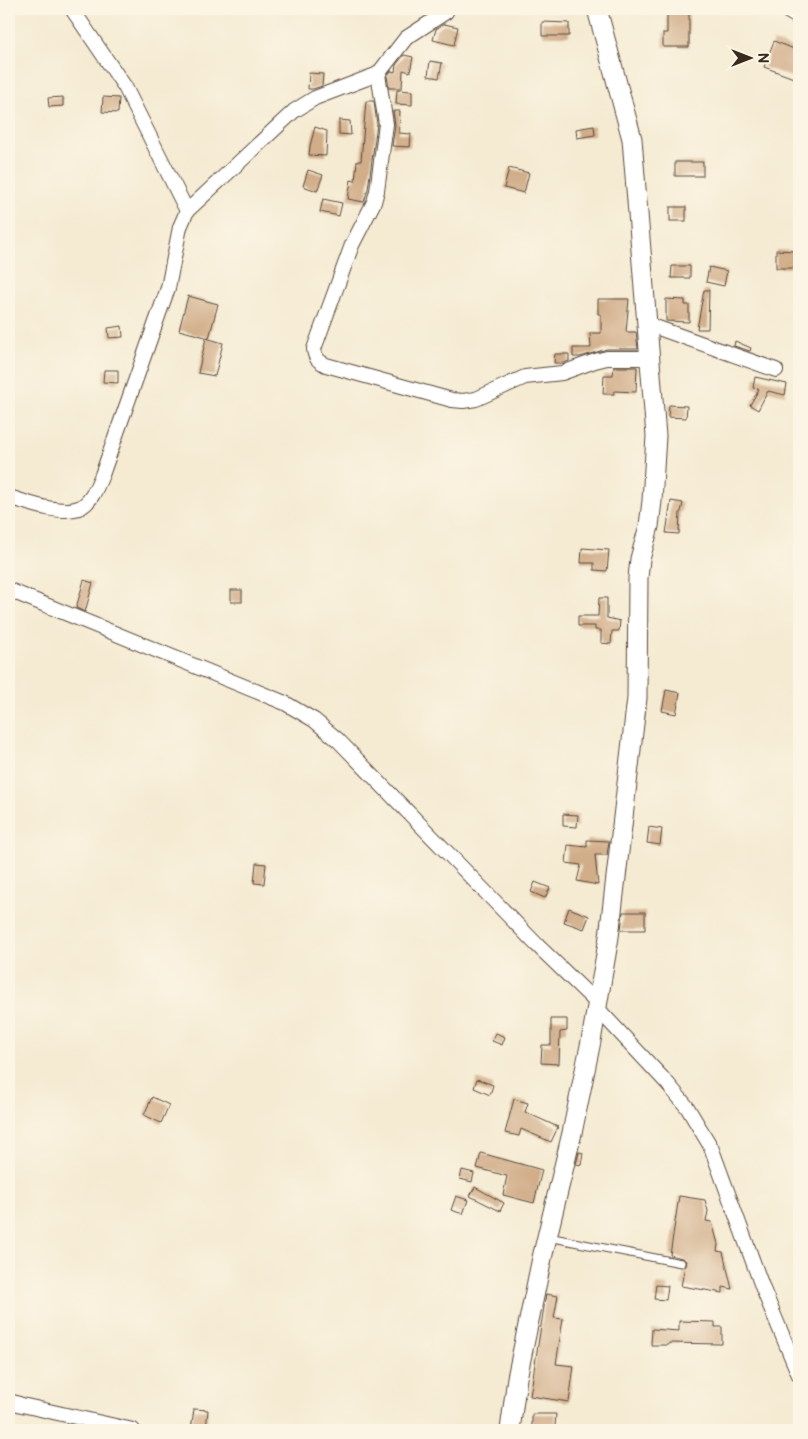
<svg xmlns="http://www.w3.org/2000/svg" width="808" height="1439" viewBox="0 0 808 1439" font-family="'Balsamiq Sans',sans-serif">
<rect width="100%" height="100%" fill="#fcf5e5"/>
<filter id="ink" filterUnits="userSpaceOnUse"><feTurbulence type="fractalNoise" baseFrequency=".02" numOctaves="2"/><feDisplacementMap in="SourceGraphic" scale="10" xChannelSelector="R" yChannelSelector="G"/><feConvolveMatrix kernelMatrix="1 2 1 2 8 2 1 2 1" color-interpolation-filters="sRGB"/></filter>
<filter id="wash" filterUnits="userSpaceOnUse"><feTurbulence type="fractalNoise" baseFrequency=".0096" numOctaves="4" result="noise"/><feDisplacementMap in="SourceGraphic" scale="20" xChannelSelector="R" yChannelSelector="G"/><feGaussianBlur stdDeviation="1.12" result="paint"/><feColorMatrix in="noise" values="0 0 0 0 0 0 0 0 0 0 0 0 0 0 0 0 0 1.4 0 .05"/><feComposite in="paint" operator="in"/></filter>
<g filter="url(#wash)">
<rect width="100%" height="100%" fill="#f5ebd3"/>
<g id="blocks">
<g fill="#d1ad89">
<path d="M 667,9 L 689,9 L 689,47 L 663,47 L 663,33 L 667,33 Z"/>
<path d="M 542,22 L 569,23 L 569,36 L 542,36 Z"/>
<path d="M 444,24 L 458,27 L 454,45 L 433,40 L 436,29 Z"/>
<path d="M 774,41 L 799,51 L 799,80 L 764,67 Z"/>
<path d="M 404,55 L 413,57 L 410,72 L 403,70 L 402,88 L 389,88 L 387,76 L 391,71 L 395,72 L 396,65 Z"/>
<path d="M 430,61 L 442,63 L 439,78 L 428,76 Z"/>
<path d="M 309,73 L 323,74 L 322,86 L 313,89 L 308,89 Z"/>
<path d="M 397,90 L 412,91 L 412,105 L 396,104 Z"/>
<path d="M 63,97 L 63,106 L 49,107 L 48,98 Z"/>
<path d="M 103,97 L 119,98 L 118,113 L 102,112 Z"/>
<path d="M 366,101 L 374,101 L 377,124 L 368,189 L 364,202 L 348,199 L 351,180 L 355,181 L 357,161 L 361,161 Z"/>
<path d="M 393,111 L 400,111 L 399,133 L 411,134 L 410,147 L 392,146 L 395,125 Z"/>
<path d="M 339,120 L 350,121 L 351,135 L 339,134 Z"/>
<path d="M 594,126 L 595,135 L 577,138 L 576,129 Z"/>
<path d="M 315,127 L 327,131 L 326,156 L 309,155 L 310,146 Z"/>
<rect x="675" y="162" width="28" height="14"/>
<path d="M 509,168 L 529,173 L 524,193 L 504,188 Z"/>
<path d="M 308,170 L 323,175 L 317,191 L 303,186 Z"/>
<path d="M 323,199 L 342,203 L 339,216 L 320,212 Z"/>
<rect x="670" y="207" width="16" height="14"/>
<path d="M 776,250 L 795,251 L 795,268 L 776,268 Z"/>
<path d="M 672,266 L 690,266 L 690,278 L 671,278 Z"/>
<path d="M 709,267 L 727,271 L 724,286 L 706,282 Z"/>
<path d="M 704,290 L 709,290 L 708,329 L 697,329 Z"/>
<path d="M 188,296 L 218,304 L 209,338 L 179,330 Z"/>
<path d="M 598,299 L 629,299 L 626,332 L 636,332 L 638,349 L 607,349 L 580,357 L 573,357 L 573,348 L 591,348 L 590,333 L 601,333 L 601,314 L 598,314 Z"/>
<path d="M 666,299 L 685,300 L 685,305 L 689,305 L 689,322 L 666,321 Z"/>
<path d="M 122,326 L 123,337 L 109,338 L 108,328 Z"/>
<path d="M 206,338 L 223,343 L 215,376 L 198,373 Z"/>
<path d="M 735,341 L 751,348 L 750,351 L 734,346 Z"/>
<path d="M 555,354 L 569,354 L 569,361 L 564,363 L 554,363 Z"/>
<path d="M 614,367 L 637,367 L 636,392 L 614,391 L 614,394 L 603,394 L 604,375 L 613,375 Z"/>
<path d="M 104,370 L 118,370 L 118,383 L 103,382 Z"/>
<path d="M 755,377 L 787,384 L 785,395 L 768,391 L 758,410 L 750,405 L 759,389 L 753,388 Z"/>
<path d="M 669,405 L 687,406 L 686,418 L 668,417 Z"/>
<path d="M 671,501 L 683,503 L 681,512 L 680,512 L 679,534 L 666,533 Z"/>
<path d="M 582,548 L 609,550 L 607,571 L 594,570 L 594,563 L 581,563 Z"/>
<path d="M 84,580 L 93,583 L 85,612 L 76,608 Z"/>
<rect x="231" y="590" width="11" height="12"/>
<path d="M 599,598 L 607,598 L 607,618 L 620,621 L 619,631 L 612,631 L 611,644 L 601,643 L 601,630 L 595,630 L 595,626 L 578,626 L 578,616 L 598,616 Z"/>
<path d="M 666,690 L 680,693 L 676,714 L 662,711 Z"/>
<path d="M 563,814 L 578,815 L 577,827 L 563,826 Z"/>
<path d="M 649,827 L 662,829 L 660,845 L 647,843 Z"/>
<path d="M 587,840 L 609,841 L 607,855 L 595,855 L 598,885 L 577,881 L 581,865 L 566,863 L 568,845 L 587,847 Z"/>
<path d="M 256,863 L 266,864 L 264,884 L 254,883 Z"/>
<path d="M 535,882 L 550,888 L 545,898 L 531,892 Z"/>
<path d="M 569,908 L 589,916 L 584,929 L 564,922 Z"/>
<path d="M 623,912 L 645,912 L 645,930 L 621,930 Z"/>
<path d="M 551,1019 L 567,1019 L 567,1031 L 560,1032 L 559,1064 L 541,1063 L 542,1045 L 551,1045 Z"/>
<path d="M 496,1033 L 505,1037 L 502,1045 L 492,1041 Z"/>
<path d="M 477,1079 L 493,1085 L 490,1095 L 474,1088 Z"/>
<path d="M 152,1097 L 169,1105 L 161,1123 L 144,1115 Z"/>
<path d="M 514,1099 L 528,1103 L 525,1112 L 558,1127 L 551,1142 L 521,1129 L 519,1136 L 505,1133 Z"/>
<path d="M 579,1152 L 583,1153 L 581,1165 L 576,1164 Z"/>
<path d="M 481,1153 L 542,1170 L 534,1203 L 503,1195 L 507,1176 L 477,1168 Z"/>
<path d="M 462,1170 L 474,1173 L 472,1182 L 460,1179 Z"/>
<path d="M 475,1187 L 504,1203 L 500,1211 L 470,1196 Z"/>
<path d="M 456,1196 L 468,1200 L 463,1214 L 451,1210 Z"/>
<path d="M 679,1196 L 705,1200 L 708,1211 L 706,1221 L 712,1222 L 718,1244 L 717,1251 L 723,1252 L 732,1289 L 723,1287 L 723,1293 L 681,1286 L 686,1261 L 682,1258 L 670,1255 Z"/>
<path d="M 656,1285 L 668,1286 L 666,1300 L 654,1299 Z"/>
<path d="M 546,1294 L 558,1296 L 554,1318 L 563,1319 L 556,1364 L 574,1366 L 569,1402 L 530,1396 Z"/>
<path d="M 679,1321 L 715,1322 L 715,1327 L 722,1327 L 722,1344 L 669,1343 L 669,1345 L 651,1345 L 652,1329 L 679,1331 Z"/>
<path d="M 194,1409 L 208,1410 L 206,1430 L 191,1430 Z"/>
<path d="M 532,1414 L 556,1414 L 555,1427 L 543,1427 L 543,1430 L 532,1430 Z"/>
</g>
</g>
</g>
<g filter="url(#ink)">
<use href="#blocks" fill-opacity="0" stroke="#574739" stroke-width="1"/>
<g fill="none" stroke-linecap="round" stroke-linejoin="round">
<g stroke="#574739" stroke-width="9">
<path id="lane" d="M 548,1237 L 681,1263"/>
</g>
<g stroke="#574739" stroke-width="16">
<g id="street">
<path d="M 72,9 L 125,87 L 187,211"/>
<path d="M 378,74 L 386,124 L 377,191 L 374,202 L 352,245 L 314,349 C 315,358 318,361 326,365 L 452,400 L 463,401 L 476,399 L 525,377 L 562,373 L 595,361 L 607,358 L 650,358"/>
<path d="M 647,324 L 776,370"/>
<path d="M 9,497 C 28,503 62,516 81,507 C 92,501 97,486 102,475 L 168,288 L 180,227 L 187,211 L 294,111 L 315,98 L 378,74 L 406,38 L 446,12 L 447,9"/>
<path d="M 9,590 L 285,703 L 314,720 L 338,740 L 537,945 L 597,1003"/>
<path d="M 596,1007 L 668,1084 L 687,1107 L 711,1147 L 763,1289 L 799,1375"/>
<path d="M 9,1401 L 22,1405 L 133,1430"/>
</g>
</g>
<g stroke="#574739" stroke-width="21">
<g id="secondary">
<path d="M 789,9 L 799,15"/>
<path d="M 510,1430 L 517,1378 L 542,1258 L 572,1133 L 591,1041 L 609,937 L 637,698 L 638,578 L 640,559 L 649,526 L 652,501 L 656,436 L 632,139 L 597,9"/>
</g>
</g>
<use href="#lane" stroke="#fff" stroke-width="7"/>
<use href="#street" stroke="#fff" stroke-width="14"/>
<use href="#secondary" stroke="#fff" stroke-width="19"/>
</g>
</g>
<rect width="808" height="1439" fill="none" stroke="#fcf5e5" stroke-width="30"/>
<g transform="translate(750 58) rotate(90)" stroke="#fcf5e5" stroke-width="4" paint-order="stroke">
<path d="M0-4L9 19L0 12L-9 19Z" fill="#3b2a1e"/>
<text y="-8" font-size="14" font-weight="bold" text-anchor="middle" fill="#3b2a1e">N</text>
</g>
</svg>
